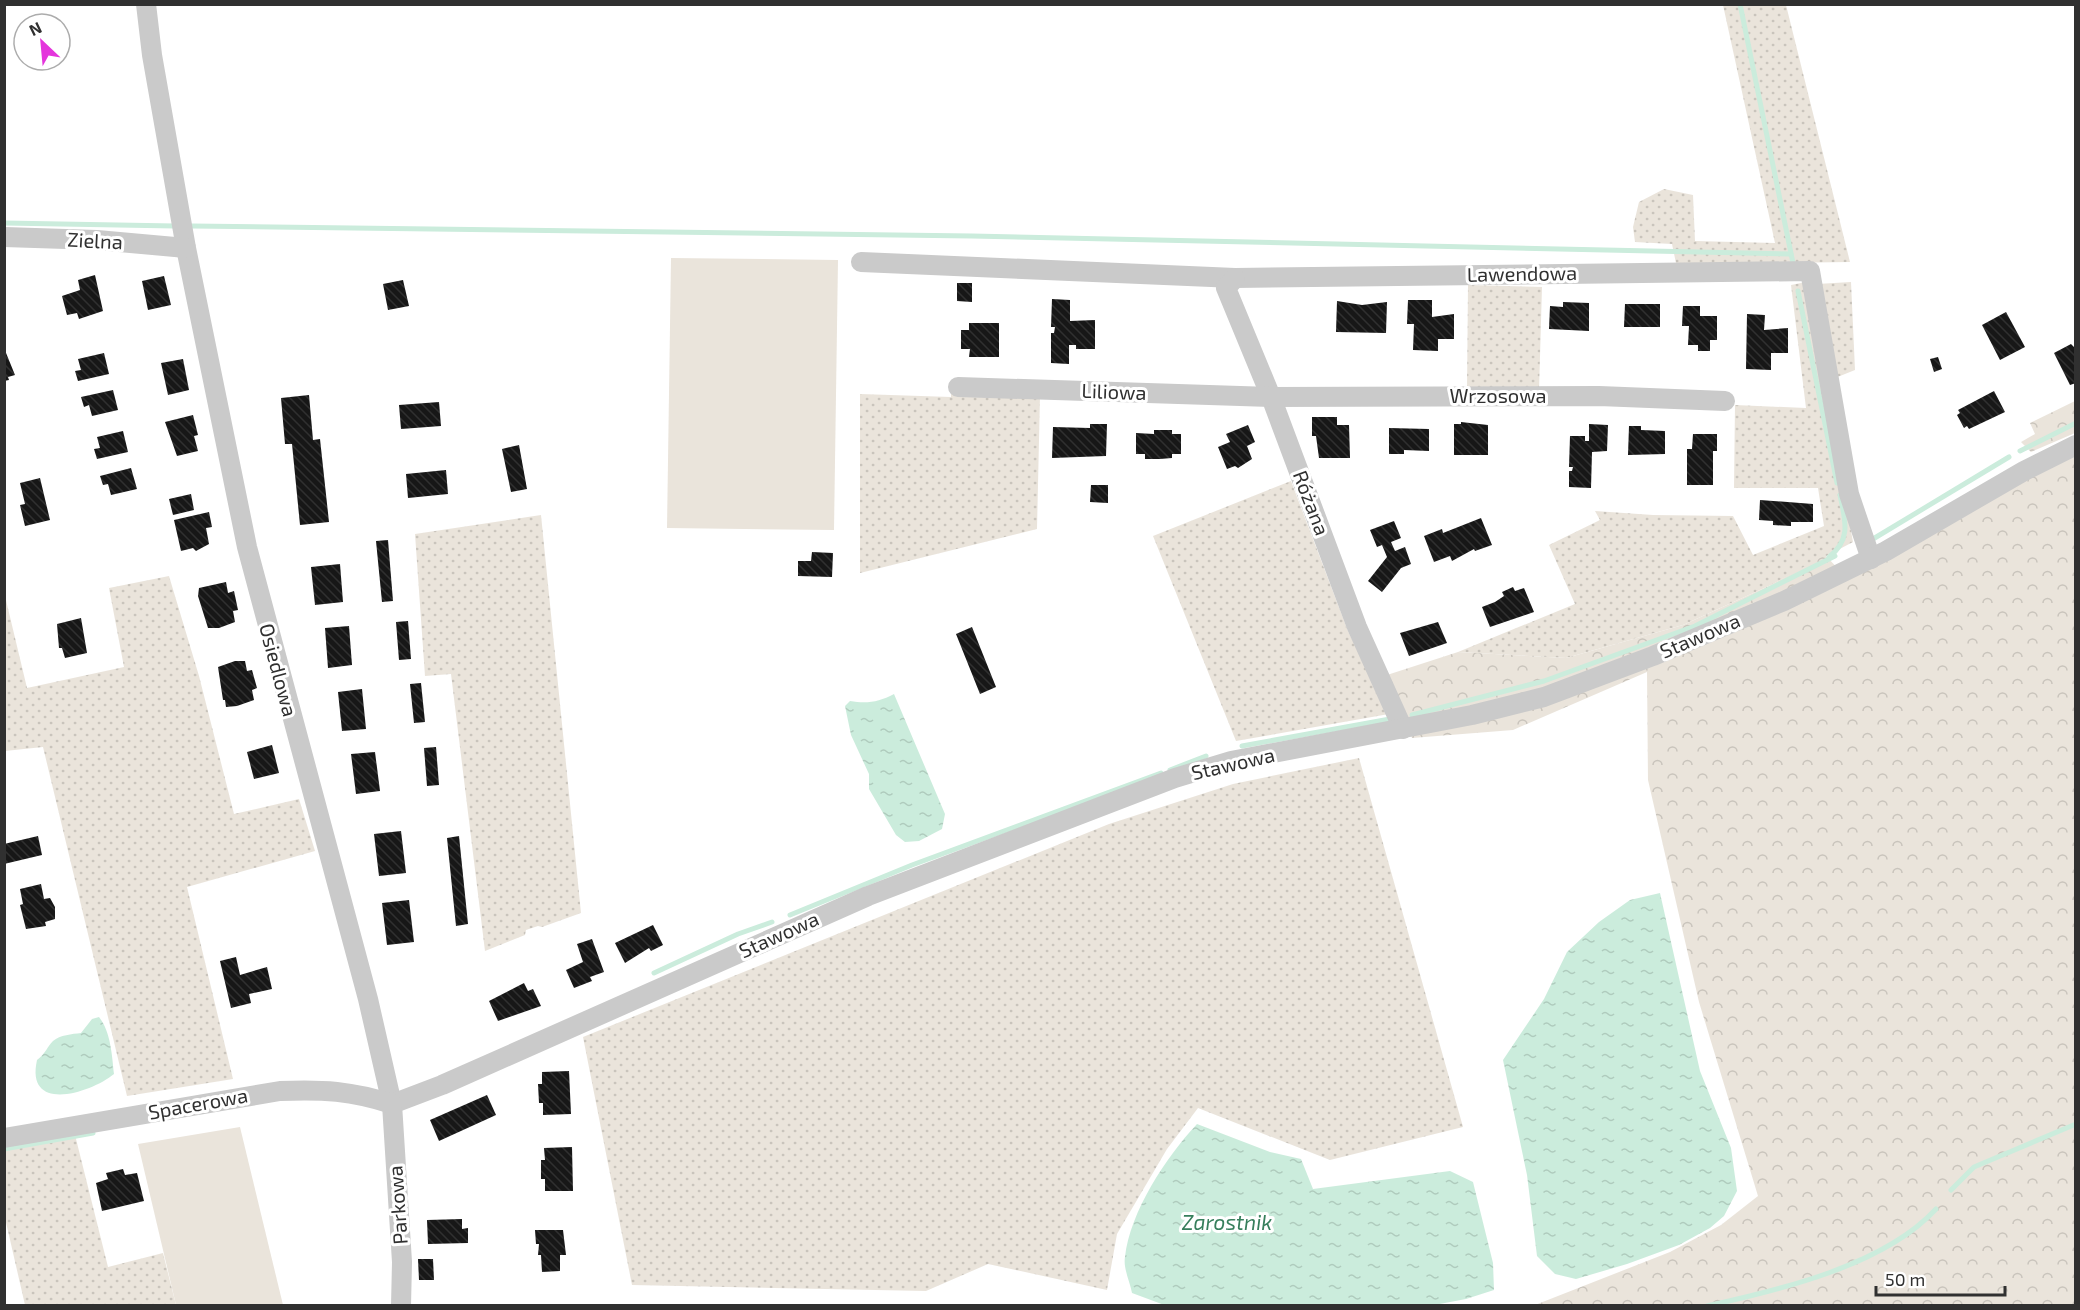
<svg xmlns="http://www.w3.org/2000/svg" width="2080" height="1310" viewBox="0 0 2080 1310" font-family="'Exo 2',sans-serif">
<defs>
<pattern id="grass-dots" width="8" height="8" patternUnits="userSpaceOnUse" patternTransform="scale(1.5)"><rect width="8" height="8" fill="#eae4db"/><path d="M2 2h.1M6 6h.1" fill="none" stroke="#c9c4bc" stroke-width="1.8" stroke-linecap="round"/></pattern>
<pattern id="forest-crowns" width="20" height="18" patternUnits="userSpaceOnUse" patternTransform="scale(1.5)"><rect width="20" height="18" fill="#eae4db"/><path d="M2 6a3 3 0 1 1 6 0M12 15a3 3 0 1 1 6 0" fill="none" stroke="#c9c4bc"/></pattern>
<pattern id="water-ripples" width="26" height="14" patternUnits="userSpaceOnUse" patternTransform="scale(1.5)"><rect width="26" height="14" fill="#cbecdc"/><path d="M2 4q2-2 4 0t4 0M15 11q2-2 4 0t4 0" fill="none" stroke="#afcbbd"/></pattern>
<pattern id="building-back-hatch" width="6" height="6" patternUnits="userSpaceOnUse" patternTransform="scale(1.5)"><rect width="6" height="6" fill="#171717"/><path d="M-1 5l2 2M0 0l6 6M5-1l2 2" fill="none" stroke="#303030"/></pattern>
</defs>
<rect width="100%" height="100%" fill="#fff"/>
<g fill="url(#grass-dots)">
<path d="M 1723,5 L 1786,5 L 1850,262 L 1704,264 L 1677,268 L 1672,244 L 1635,242 L 1633,227 L 1639,202 L 1664,189 L 1693,195 L 1695,241 L 1775,243 Z"/>
<path d="M 1806,282 L 1853,542 L 1771,585 L 1683,625 L 1566,658 L 1458,652 L 1575,604 L 1549,545 L 1600,520 L 1595,511 L 1653,515 L 1733,516 L 1753,555 L 1824,526 L 1818,488 L 1734,488 L 1735,405 L 1806,408 L 1791,285 Z"/>
<path d="M 1851,282 L 1855,370 L 1835,378 L 1817,284 Z"/>
<path d="M 1468,285 L 1542,287 L 1539,391 L 1467,390 Z"/>
<path d="M 951,393 L 1040,396 L 1037,529 L 860,573 L 860,394 L 951,397 Z"/>
<path d="M 1291,481 L 1348,631 L 1389,714 L 1236,741 L 1153,536 Z"/>
<path d="M 541,515 L 581,913 L 542,927 L 538,926 L 526,930 L 525,935 L 485,951 L 451,674 L 425,676 L 415,534 Z"/>
<path d="M 169,576 L 199,676 L 234,814 L 299,799 L 315,851 L 187,887 L 233,1079 L 127,1096 L 43,747 L 5,751 L 5,596 L 27,688 L 124,667 L 109,588 Z"/>
<path d="M 1359,758 L 1463,1127 L 1330,1160 L 1198,1108 L 1167,1149 L 1117,1234 L 1107,1290 L 988,1264 L 926,1291 L 632,1285 L 583,1037 L 1109,824 L 1233,784 Z"/>
<path d="M 79,1130 L 76,1139 L 108,1267 L 163,1253 L 176,1305 L 25,1305 L 5,1218 L 4,1144 Z"/>
</g>
<g fill="url(#forest-crowns)">
<path d="M 2075,401 L 2075,433 L 2031,452 L 2021,442 L 2035,434 L 2030,423 Z"/>
<path d="M 2075,454 L 2075,1305 L 1535,1305 L 1670,1252 L 1721,1225 L 1758,1196 L 1699,1002 L 1648,780 L 1647,672 L 1513,730 L 1412,738 L 1387,675 L 1458,652 L 1566,658 L 1683,625 L 1771,585 L 1825,555 L 1847,578 L 2032,475 Z"/>
</g>
<g fill="#eae4db">
<path d="M 671,258 L 838,260 L 834,530 L 667,528 Z"/>
<path d="M 240,1127 L 283,1305 L 176,1305 L 138,1144 Z"/>
</g>
<g fill="url(#water-ripples)">
<path d="M 894,694 L 945,814 L 942,829 L 919,841 L 905,842 L 896,835 L 869,789 L 869,774 L 851,735 L 845,706 L 850,701 C 867,704 879,702 894,694 Z"/>
<path d="M 1660,893 L 1700,1071 L 1731,1148 L 1737,1191 L 1724,1216 L 1710,1228 L 1679,1245 L 1627,1264 L 1576,1279 L 1555,1274 L 1537,1256 L 1527,1175 L 1503,1060 L 1544,999 L 1567,952 L 1599,922 L 1630,900 Z"/>
<path d="M 99,1017 C 111,1032 112,1056 114,1074 C 91,1093 25,1114 37,1060 C 46,1053 47,1047 53,1041 C 60,1035 72,1034 81,1033 L 92,1019 Z"/>
<path d="M 1197,1124 L 1270,1152 L 1301,1159 L 1313,1189 L 1450,1171 L 1473,1182 L 1493,1263 L 1494,1290 L 1466,1299 L 1429,1306 L 1167,1306 L 1132,1293 C 1130,1282 1123,1268 1125,1257 C 1130,1212 1166,1157 1197,1124 Z"/>
</g>
<g fill="none" stroke-linecap="round" stroke-linejoin="round">
<g stroke="#cbecdc" stroke-width="5">
<path d="M 1740,4 L 1794,268"/>
<path d="M 4,223 L 175,226"/>
<path d="M 192,226 L 972,236 L 1791,254"/>
<path d="M 1798,291 L 1837,483"/>
<path d="M 2020,451 L 2076,423"/>
<path d="M 1873,539 L 2009,457"/>
<path d="M 1829,557 C 1852,539 1845,520 1840,495"/>
<path d="M 1412,715 L 1544,681 L 1695,626 L 1835,556"/>
<path d="M 1242,746 L 1390,719"/>
<path d="M 1170,770 L 1206,756"/>
<path d="M 790,915 L 912,865 L 1161,773"/>
<path d="M 654,973 L 738,934 L 772,922"/>
<path d="M 4,1149 L 93,1133"/>
<path d="M 1951,1190 L 1974,1167 L 2076,1124"/>
<path d="M 1707,1306 C 1780,1290 1885,1265 1936,1209"/>
</g>
</g>
<g fill="url(#building-back-hatch)">
<path d="M 95,275 L 103,311 L 79,319 L 77,313 L 67,315 L 62,296 L 80,290 L 78,280 Z"/>
<path d="M 164,276 L 171,305 L 148,310 L 142,281 Z"/>
<path d="M 403,280 L 409,306 L 388,310 L 383,284 Z"/>
<path d="M 957,283 L 972,283 L 972,302 L 957,301 Z"/>
<path d="M 1052,299 L 1070,300 L 1070,321 L 1095,320 L 1095,349 L 1076,349 L 1076,345 L 1069,345 L 1069,364 L 1051,363 L 1051,333 L 1054,333 L 1055,327 L 1051,327 Z"/>
<path d="M 1408,300 L 1432,300 L 1432,317 L 1454,314 L 1454,339 L 1438,339 L 1438,351 L 1413,350 L 1414,324 L 1407,324 Z"/>
<path d="M 1337,301 L 1362,305 L 1387,302 L 1386,333 L 1336,332 Z"/>
<path d="M 1563,302 L 1589,303 L 1589,331 L 1549,329 L 1550,306 L 1563,307 Z"/>
<path d="M 1625,304 L 1660,304 L 1660,327 L 1624,327 Z"/>
<path d="M 1683,306 L 1700,306 L 1700,316 L 1717,316 L 1717,340 L 1710,340 L 1710,351 L 1698,351 L 1698,345 L 1688,345 L 1689,326 L 1682,326 Z"/>
<path d="M 2006,312 L 2025,347 L 2000,360 L 1982,325 Z"/>
<path d="M 1747,314 L 1765,315 L 1764,330 L 1788,328 L 1788,353 L 1771,353 L 1771,370 L 1746,369 Z"/>
<path d="M 969,323 L 999,323 L 999,357 L 969,357 L 970,349 L 961,349 L 961,330 L 969,330 Z"/>
<path d="M 2071,344 L 2076,349 L 2076,383 L 2070,385 L 2054,353 Z"/>
<path d="M 4,348 L 15,375 L 8,377 L 9,380 L 4,381 Z"/>
<path d="M 104,353 L 109,374 L 78,381 L 75,371 L 81,370 L 78,359 Z"/>
<path d="M 1938,357 L 1942,369 L 1934,372 L 1930,359 Z"/>
<path d="M 183,359 L 189,390 L 168,395 L 161,363 Z"/>
<path d="M 113,390 L 118,410 L 92,416 L 89,405 L 84,407 L 81,397 Z"/>
<path d="M 1994,391 L 2005,412 L 1969,429 L 1967,426 L 1964,428 L 1957,415 L 1960,413 L 1958,410 Z"/>
<path d="M 309,395 L 313,440 L 320,439 L 329,522 L 300,525 L 292,444 L 285,444 L 281,398 Z"/>
<path d="M 439,402 L 441,426 L 401,429 L 399,405 Z"/>
<path d="M 193,415 L 198,435 L 194,436 L 198,451 L 177,456 L 165,422 Z"/>
<path d="M 1312,417 L 1337,417 L 1337,425 L 1349,425 L 1350,458 L 1319,458 L 1316,436 L 1312,436 Z"/>
<path d="M 1461,422 L 1488,425 L 1488,455 L 1454,455 L 1454,424 L 1461,424 Z"/>
<path d="M 1090,424 L 1107,424 L 1106,456 L 1052,458 L 1053,427 L 1090,428 Z"/>
<path d="M 1589,424 L 1608,425 L 1607,451 L 1592,452 L 1591,488 L 1569,487 L 1569,471 L 1572,471 L 1573,467 L 1569,467 L 1570,436 L 1585,436 L 1585,441 L 1589,441 Z"/>
<path d="M 1248,425 L 1255,442 L 1247,446 L 1252,459 L 1238,468 L 1235,466 L 1227,469 L 1218,447 L 1230,442 L 1226,434 Z"/>
<path d="M 1629,426 L 1641,426 L 1641,430 L 1665,431 L 1665,454 L 1628,455 Z"/>
<path d="M 1389,428 L 1429,429 L 1429,451 L 1404,450 L 1404,454 L 1389,454 Z"/>
<path d="M 1154,430 L 1172,430 L 1172,434 L 1181,434 L 1181,454 L 1172,454 L 1172,458 L 1160,459 L 1145,459 L 1145,454 L 1136,454 L 1136,433 L 1154,434 Z"/>
<path d="M 123,431 L 128,452 L 97,459 L 94,449 L 100,448 L 97,437 Z"/>
<path d="M 1693,434 L 1717,434 L 1717,451 L 1713,451 L 1713,485 L 1687,485 L 1687,449 L 1692,449 Z"/>
<path d="M 519,445 L 527,489 L 511,492 L 502,449 Z"/>
<path d="M 131,468 L 137,489 L 111,495 L 108,484 L 103,485 L 100,476 Z"/>
<path d="M 446,470 L 448,494 L 408,498 L 406,474 Z"/>
<path d="M 40,478 L 50,520 L 25,526 L 20,505 L 25,504 L 20,483 Z"/>
<path d="M 1091,485 L 1108,485 L 1108,503 L 1090,502 Z"/>
<path d="M 191,494 L 194,510 L 173,515 L 169,499 Z"/>
<path d="M 1760,500 L 1813,504 L 1813,522 L 1791,522 L 1791,526 L 1773,525 L 1773,521 L 1759,520 Z"/>
<path d="M 209,512 L 212,527 L 206,528 L 209,544 L 196,551 L 193,548 L 181,551 L 174,520 Z"/>
<path d="M 1481,518 L 1492,545 L 1475,551 L 1474,549 L 1452,561 L 1450,556 L 1434,562 L 1424,536 L 1442,529 L 1443,533 Z"/>
<path d="M 1394,521 L 1401,538 L 1391,542 L 1395,551 L 1405,547 L 1411,564 L 1401,568 L 1382,592 L 1368,581 L 1387,557 L 1382,545 L 1377,547 L 1370,530 Z"/>
<path d="M 388,540 L 393,601 L 382,602 L 376,541 Z"/>
<path d="M 812,552 L 833,553 L 832,577 L 798,576 L 798,561 L 811,561 Z"/>
<path d="M 340,564 L 343,602 L 315,605 L 311,567 Z"/>
<path d="M 226,582 L 228,593 L 234,591 L 238,610 L 233,611 L 235,622 L 219,628 L 208,628 L 198,596 L 199,588 Z"/>
<path d="M 1513,587 L 1515,591 L 1524,588 L 1534,612 L 1490,627 L 1482,607 L 1495,602 L 1504,596 L 1502,592 Z"/>
<path d="M 81,618 L 87,653 L 65,658 L 62,648 L 59,648 L 57,624 Z"/>
<path d="M 408,621 L 411,659 L 399,660 L 396,622 Z"/>
<path d="M 1438,622 L 1447,643 L 1409,656 L 1400,633 Z"/>
<path d="M 349,626 L 352,665 L 328,668 L 325,628 Z"/>
<path d="M 972,627 L 996,687 L 980,694 L 956,634 Z"/>
<path d="M 235,661 L 245,661 L 247,671 L 252,670 L 257,688 L 252,690 L 254,700 L 237,706 L 226,707 L 225,700 L 223,700 L 218,667 Z"/>
<path d="M 421,683 L 425,722 L 414,723 L 410,684 Z"/>
<path d="M 362,689 L 366,729 L 342,731 L 338,692 Z"/>
<path d="M 272,745 L 279,773 L 254,779 L 247,752 Z"/>
<path d="M 436,747 L 439,785 L 427,786 L 424,748 Z"/>
<path d="M 375,752 L 380,791 L 356,794 L 351,754 Z"/>
<path d="M 401,831 L 406,873 L 379,876 L 374,834 Z"/>
<path d="M 38,836 L 42,855 L 4,864 L 4,844 Z"/>
<path d="M 459,836 L 468,924 L 456,926 L 447,838 Z"/>
<path d="M 41,884 L 44,899 L 50,898 L 55,907 L 55,919 L 45,922 L 46,926 L 26,929 L 20,905 L 23,904 L 20,889 Z"/>
<path d="M 409,900 L 414,942 L 387,945 L 382,903 Z"/>
<path d="M 653,925 L 663,945 L 651,951 L 649,948 L 625,963 L 615,943 Z"/>
<path d="M 592,939 L 604,972 L 590,977 L 592,981 L 574,988 L 566,970 L 583,962 L 577,944 Z"/>
<path d="M 236,957 L 240,975 L 267,967 L 272,989 L 249,994 L 251,1003 L 231,1008 L 220,961 Z"/>
<path d="M 524,983 L 528,991 L 533,989 L 541,1006 L 498,1021 L 489,1001 Z"/>
<path d="M 569,1071 L 571,1114 L 543,1115 L 543,1103 L 539,1103 L 538,1084 L 542,1084 L 542,1072 Z"/>
<path d="M 487,1095 L 496,1115 L 439,1141 L 430,1120 Z"/>
<path d="M 572,1147 L 573,1191 L 545,1191 L 545,1179 L 541,1179 L 541,1160 L 545,1160 L 544,1148 Z"/>
<path d="M 123,1169 L 125,1175 L 137,1173 L 144,1201 L 102,1211 L 96,1183 L 108,1179 L 106,1173 Z"/>
<path d="M 462,1219 L 462,1229 L 468,1228 L 468,1243 L 428,1244 L 427,1220 Z"/>
<path d="M 535,1230 L 563,1230 L 566,1255 L 560,1255 L 560,1271 L 542,1272 L 541,1255 L 538,1255 L 539,1244 L 536,1244 Z"/>
<path d="M 418,1259 L 433,1259 L 434,1280 L 419,1280 Z"/>
</g>
<g fill="none" stroke-linecap="round" stroke-linejoin="round">
<g stroke="#cacaca" stroke-width="20">
<path d="M 146,4 L 152,55 L 186,248 L 247,547 L 368,999 L 392,1104 L 402,1262 L 401,1306"/>
<path d="M 4,237 L 97,240 L 186,248"/>
<path d="M 861,262 L 1235,278 L 1810,271 L 1849,494 L 1871,559"/>
<path d="M 1235,278 L 1226,288 L 1271,397 L 1357,627 L 1403,729"/>
<path d="M 958,387 L 1271,397 L 1599,396 L 1725,401"/>
<path d="M 392,1104 L 442,1085 L 868,896 L 1175,778 L 1231,761 L 1472,715 L 1544,697 L 1653,656 L 1784,601 L 1886,551 L 2024,471 L 2076,445"/>
<path d="M 4,1138 L 280,1091 C 322,1089 352,1091 392,1104"/>
</g>
</g>
<g text-anchor="middle" stroke-width="6" stroke-linejoin="round" paint-order="stroke">
<g font-size="20" fill="#303030" stroke="#fff">
<text transform="translate(95 241) rotate(3)" y="7">Zielna</text>
<text transform="translate(1522 274) rotate(-1)" y="7">Lawendowa</text>
<text transform="translate(1114 392) rotate(2)" y="7">Liliowa</text>
<text x="1498" y="403">Wrzosowa</text>
<text transform="translate(1311 503) rotate(69)" y="7">Różana</text>
<text transform="translate(1700 636) rotate(-23)" y="7">Stawowa</text>
<text transform="translate(278 670) rotate(75)" y="7">Osiedlowa</text>
<text transform="translate(1233 764) rotate(-13)" y="7">Stawowa</text>
<text transform="translate(779 935) rotate(-24)" y="7">Stawowa</text>
<text transform="translate(198 1104) rotate(-10)" y="7">Spacerowa</text>
<text transform="translate(398 1205) rotate(-94)" y="7">Parkowa</text>
</g>
<g font-size="21" font-style="italic" fill="#377f5c" stroke="#fff">
<text x="1227" y="1230">Zarostnik</text>
</g>
</g>
<rect width="2080" height="1310" fill="none" stroke="#303030" stroke-width="12"/>
<g transform="translate(42 42) rotate(334)"><circle r="28" fill="#ffffff" stroke="#acacac" stroke-width="1.5"/>
<path d="M0-4.5L10 22L0 15L-10 22Z" fill="#e435dc"/>
<text y="-9" font-size="16" font-weight="bold" text-anchor="middle" fill="#303030">N</text>
</g>
<path d="M1876 1286v9h129v-9" fill="none" stroke="#303030" stroke-width="3"/>
<text x="1885" y="1286" font-size="18" fill="#303030" stroke="#ffffff" stroke-width="4.5" paint-order="stroke">50 m</text>
</svg>
